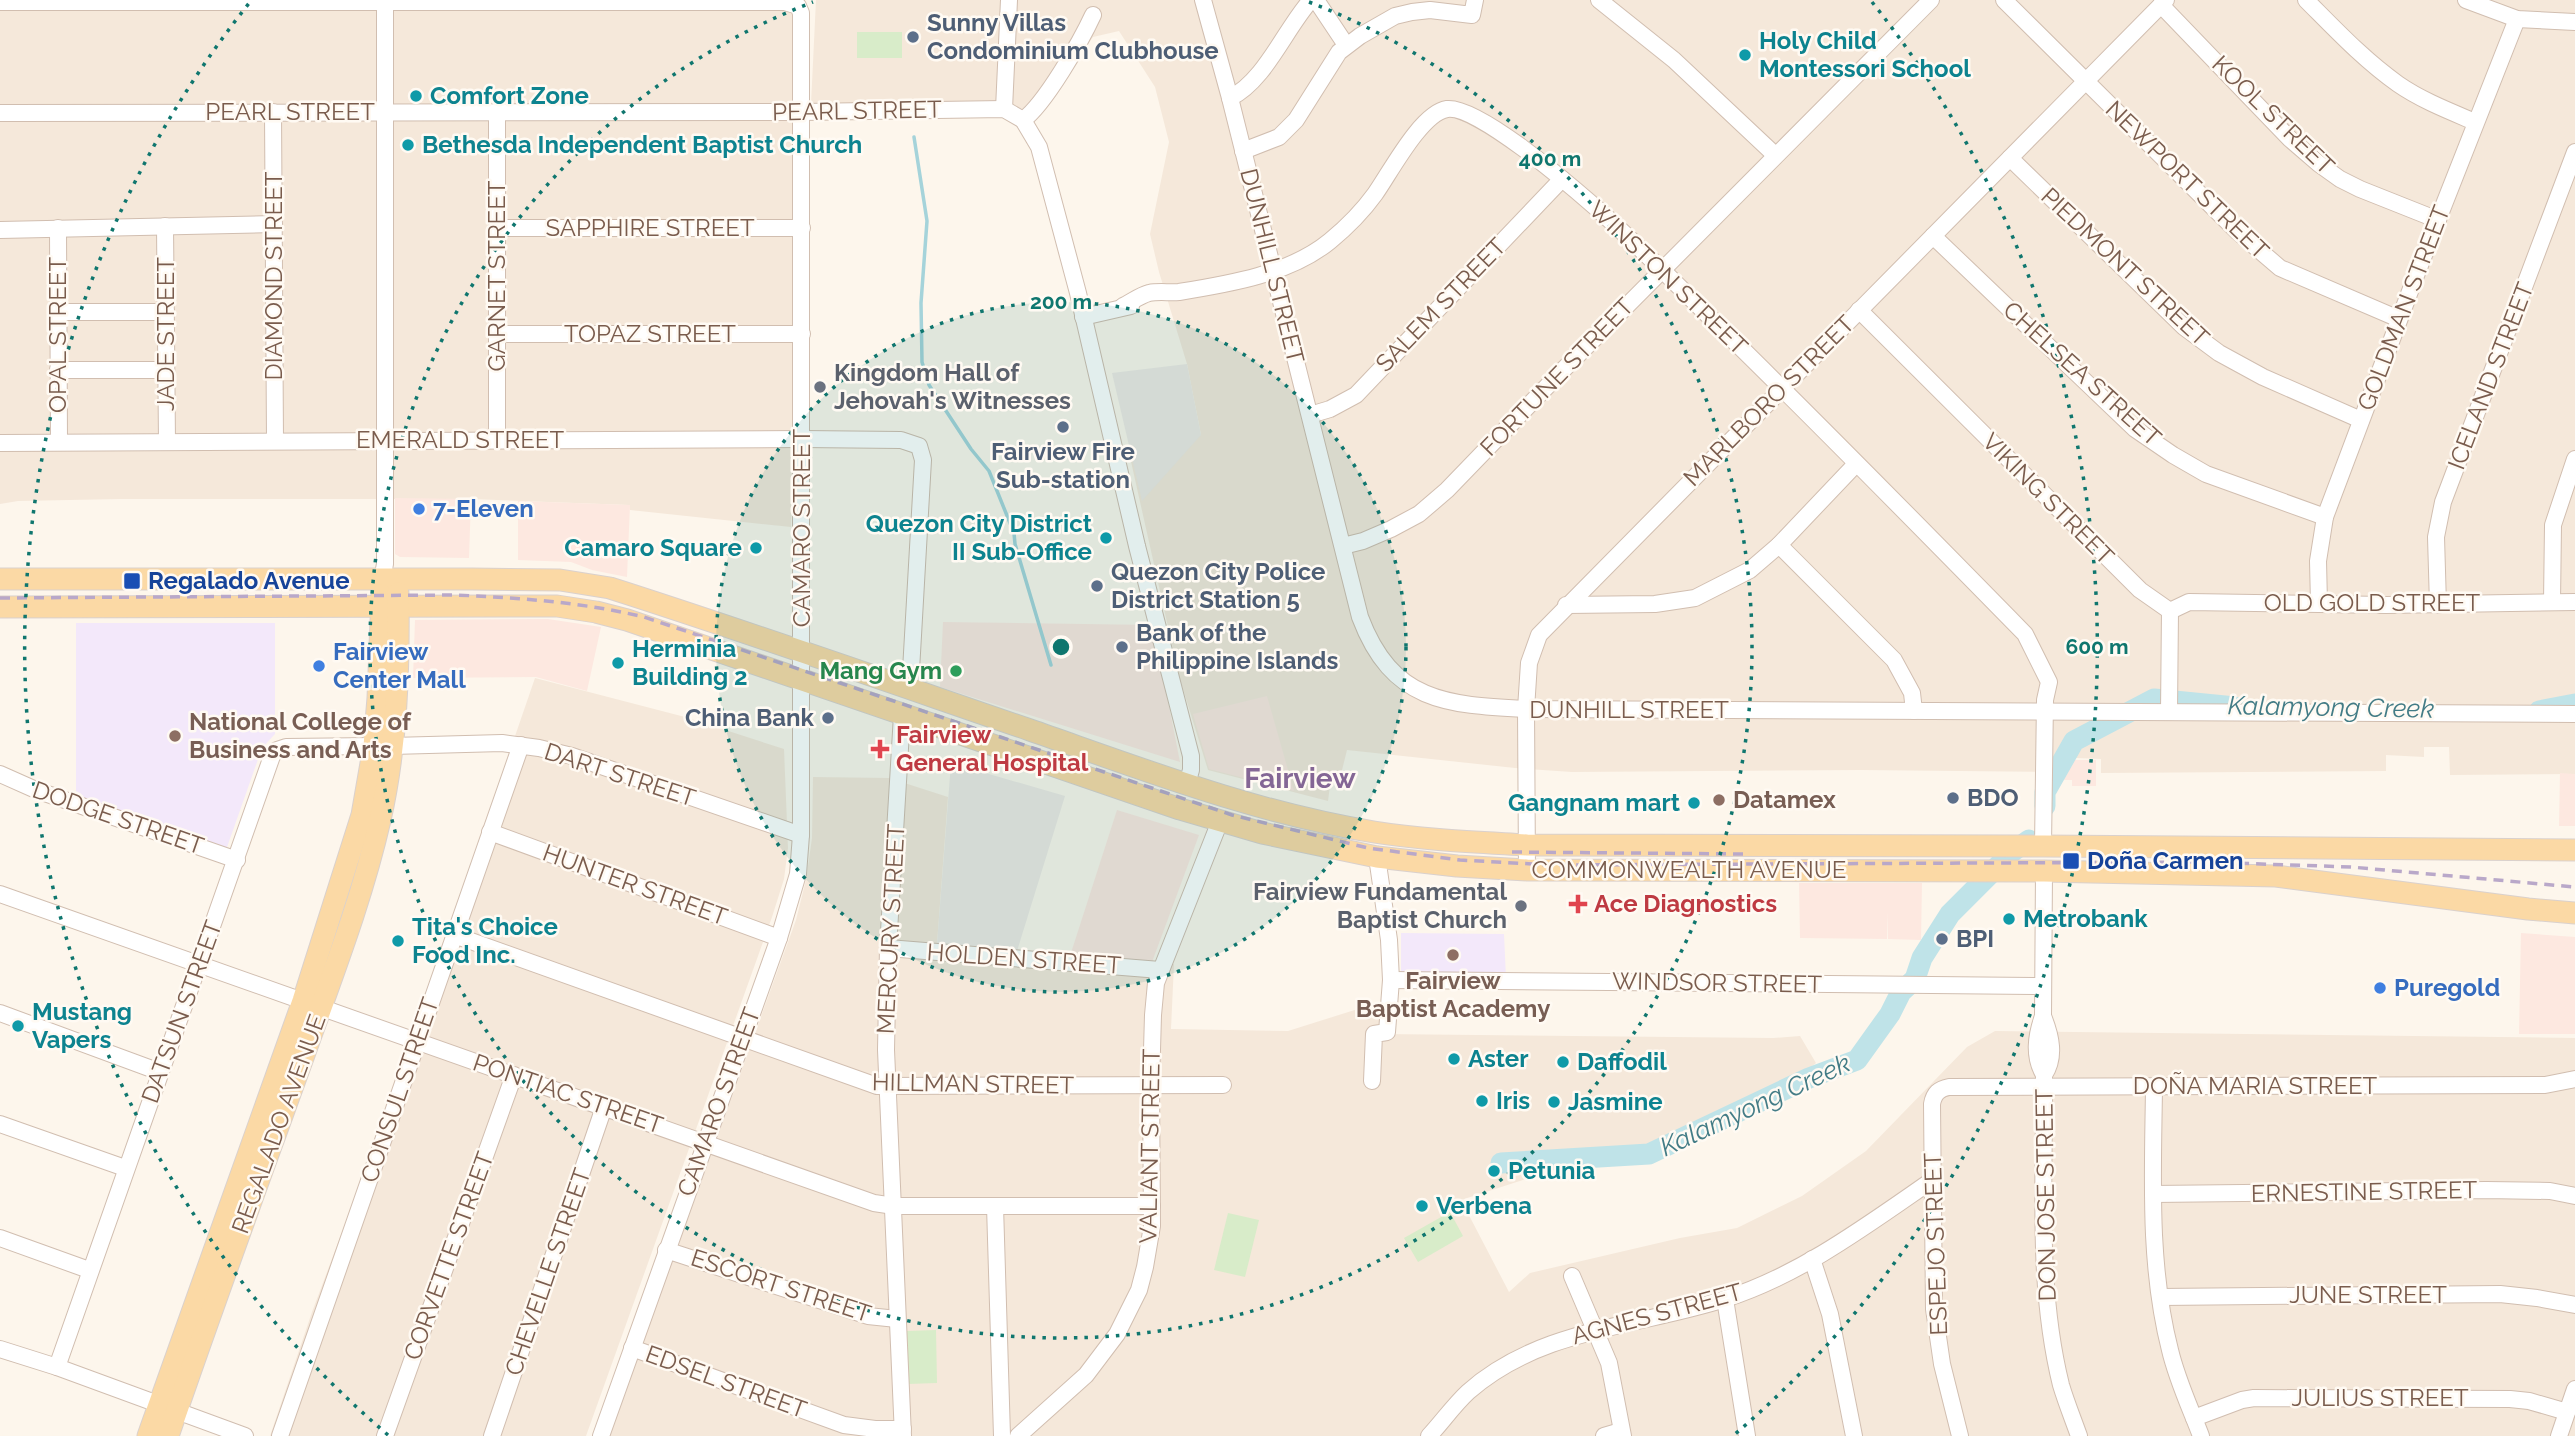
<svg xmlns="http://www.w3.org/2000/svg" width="2575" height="1436" viewBox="0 0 2575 1436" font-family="Raleway,sans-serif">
<rect width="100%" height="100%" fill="#fdf6ec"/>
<g fill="#f5e8da">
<path d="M 816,0 L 2575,0 L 2575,774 L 2450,775 L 2449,747 L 2424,747 L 2424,757 L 2386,755 L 2386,771 L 2101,773 L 2101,759 L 2053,757 L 2052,772 L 1861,770 L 1572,772 L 1515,768 L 1347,750 L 1340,778 L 1331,778 L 1328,801 L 1208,770 L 1179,676 L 1130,457 L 1201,435 L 1187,364 L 1159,272 L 1150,234 L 1169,142 L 1155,87 L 1119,31 L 1093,37 L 1036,116 L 1010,103 L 811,104 Z"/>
<path d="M 802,2 L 791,527 L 630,510 L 629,505 L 471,499 L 121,499 L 18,501 L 0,504 L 0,5 Z"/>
<path d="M 535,678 L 685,717 L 784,749 L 788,848 L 784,879 L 772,917 L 586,1436 L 270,1436 L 312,1312 L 368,1163 Z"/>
<path d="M 813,777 L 889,778 L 948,797 L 937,944 L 1174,964 L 1171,1029 L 1288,1031 L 1361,1008 L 1380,1012 L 1380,1034 L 1773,1038 L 1800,1036 L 1816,1063 L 1762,1106 L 1655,1146 L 1551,1171 L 1461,1200 L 1509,1292 L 1530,1273 L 1680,1238 L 1737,1228 L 1802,1196 L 1866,1151 L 1967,1047 L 1995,1031 L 2575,1038 L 2575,1436 L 609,1436 L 796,920 L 806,880 L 812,838 Z"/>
</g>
<g fill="#fde8e0">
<path d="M 395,498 L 471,499 L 469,558 L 400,557 L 395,554 Z"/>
<path d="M 518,501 L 630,505 L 627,577 L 592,570 L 571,562 L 518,560 Z"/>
<path d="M 548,619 L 601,627 L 587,691 L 536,677 L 413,678 L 415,620 Z"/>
<path d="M 943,622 L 1153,625 L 1180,762 L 940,687 Z"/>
<path d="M 1267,696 L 1294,791 L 1209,769 L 1193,714 Z"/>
<path d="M 2057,760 L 2096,760 L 2096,786 L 2072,786 L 2072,780 L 2057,780 Z"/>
<path d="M 2560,773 L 2575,774 L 2575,826 L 2559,826 Z"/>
<path d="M 1117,810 L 1199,835 L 1152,962 L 1070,956 Z"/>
<path d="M 1799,883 L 1922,883 L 1921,940 L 1888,939 L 1888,912 L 1887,939 L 1800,938 Z"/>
<path d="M 2521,933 L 2575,937 L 2575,1034 L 2519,1034 Z"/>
</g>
<g fill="#efe9e4">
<path d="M 1187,364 L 1201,435 L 1142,501 L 1112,373 Z"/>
<path d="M 951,763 L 1065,796 L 1017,951 L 937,944 Z"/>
</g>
<g fill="#f3e8fa">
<path d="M 76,623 L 275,623 L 275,734 L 262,748 L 226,850 L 76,796 Z"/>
<path d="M 1401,933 L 1504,934 L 1506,978 L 1401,976 Z"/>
</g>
<g fill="#d8ecc9">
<rect x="857" y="32" width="45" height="26"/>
<path d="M 1450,1212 L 1463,1236 L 1418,1262 L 1404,1238 Z"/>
<path d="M 1228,1213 L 1259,1220 L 1245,1277 L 1214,1270 Z"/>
<path d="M 936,1330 L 937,1383 L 908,1384 L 907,1331 Z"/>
</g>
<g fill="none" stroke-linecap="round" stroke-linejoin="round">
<path stroke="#a5d3da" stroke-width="3.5" d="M 914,137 L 927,221 L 921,303 L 922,362 L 929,385 L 971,449 L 989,471 L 1014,533 L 1015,544 L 1051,665"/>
<g stroke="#bfe3e8" stroke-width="21">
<path d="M 2539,711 L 2575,704"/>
<path d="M 2045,806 L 2045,792 L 2074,741 L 2154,699 L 2235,707"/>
<path d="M 1501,1163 L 1649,1154 L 1809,1078 L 1857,1060 L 1890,1014 L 1901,992 L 1915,979 L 1922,958 L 1950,914 L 2012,852 L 2029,840"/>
</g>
<g stroke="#d1beb0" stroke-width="18">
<g id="minor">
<path d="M 1203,0 L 1230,98 L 1360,617 C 1392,702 1446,705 1526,709 L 2575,714"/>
<path d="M 1316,0 L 1346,45"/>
<path d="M 1599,0 L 1674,60 L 1775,155"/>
<path d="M 2004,0 L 2238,232 L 2280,268 L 2399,319"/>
<path d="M 2306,0 C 2335,29 2364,60 2398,84 C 2421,100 2449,111 2475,122"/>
<path d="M 2466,0 L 2517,19 L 2575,22"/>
<path d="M 0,2 L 785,2 L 798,6 L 801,13 L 801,835 L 798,874 L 779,938 L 601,1436"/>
<path d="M 2161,5 L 2290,139 L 2319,164 L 2340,179 L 2360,189 L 2438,220"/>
<path d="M 1230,98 C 1265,81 1285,29 1311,0"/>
<path d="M 1004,109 L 1009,0"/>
<path d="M 273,112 L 275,441"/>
<path d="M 497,112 L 497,439"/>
<path d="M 0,113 L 802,112 L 1004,109 L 1023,120 L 1039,147 L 1078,293 L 1137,546 L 1191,756 L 1191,770 L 1187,784"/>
<path d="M 1023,120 C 1045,104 1081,41 1093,15"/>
<path d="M 1243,151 L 1279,137 L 1296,120 L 1339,52 L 1360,36 L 1395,16 L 1412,12 L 1430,10 L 1472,15 L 1475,0"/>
<path d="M 2010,158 L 2184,327 L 2219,353 L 2263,377 L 2361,420"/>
<path d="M 165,226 L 167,442"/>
<path d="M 58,228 L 59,442"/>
<path d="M 497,228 L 802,228"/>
<path d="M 0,230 L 274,224"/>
<path d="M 1933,236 L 2135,429 L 2173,455 L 2206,474 L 2325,517"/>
<path d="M 1123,306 C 1131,302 1141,295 1149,293 C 1159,291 1170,293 1179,292 C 1229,284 1290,274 1330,241 C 1347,227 1362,212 1375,194 C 1390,173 1421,113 1447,109 C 1477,105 1570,185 1594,206 C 1642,248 1686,294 1731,338 C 1831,436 1928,535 2025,634 L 2049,682 L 2045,700 L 2043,846"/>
<path d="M 1859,310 L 2140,590 L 2170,611 L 2169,712"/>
<path d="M 58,312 L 166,312"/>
<path d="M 1083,317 L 1131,306"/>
<path d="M 497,334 L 802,334"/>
<path d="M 58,370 L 166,370"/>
<path d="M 1310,415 L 1330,409 L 1356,395 L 1562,179"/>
<path d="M 0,443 L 802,439 L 901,440 L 919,446 L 923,460 L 910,688"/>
<path d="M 1779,545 L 1894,660 L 1912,693 L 1914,711"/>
<path d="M 1343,546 L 1363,541 L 1391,529 L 1419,514 L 1447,490 L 1559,374 L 1931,0"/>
<path d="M 382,579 L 385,564 L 385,2"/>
<path d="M 2552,602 L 2553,525 L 2575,459"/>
<path d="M 2319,603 L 2318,561 L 2325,517 L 2415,278 L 2517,19"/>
<path d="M 1566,605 L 1655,604 L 1695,598 L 1750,570 L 1779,545 L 1856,464"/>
<path d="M 2438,605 L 2436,537 L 2443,502 L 2575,152"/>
<path d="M 2170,611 L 2189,602 L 2386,605 L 2575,602"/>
<path d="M 902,715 L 888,948 L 886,1050 L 903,1436"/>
<path d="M 392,746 L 502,743 L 539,748 L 572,756 L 801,835"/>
<path d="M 0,774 L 36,790 L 237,860"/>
<path d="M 490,832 L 779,938"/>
<path d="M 1527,870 L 1526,709 L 1529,663 L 1539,635 L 2166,0"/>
<path d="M 2044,871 L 2043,1016 C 2051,1036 2056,1057 2044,1075"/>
<path d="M 0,894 L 874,1203 L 894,1206 L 1152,1206"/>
<path d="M 454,935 L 877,1086 L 1223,1085"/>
<path d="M 888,948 L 1160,970"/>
<path d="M 1391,980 L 2043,986"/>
<path d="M 0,1013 L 160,1072"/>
<path d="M 2043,1016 C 2036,1036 2033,1056 2044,1075 C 2045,1179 2036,1284 2061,1385 C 2066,1402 2073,1419 2079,1436"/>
<path d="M 1372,1081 L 1374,1034 L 1387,1032 L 1391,980 L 1389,940 L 1377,857"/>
<path d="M 2154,1087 C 2153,1174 2148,1264 2170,1350 C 2177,1380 2190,1407 2201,1436"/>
<path d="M 0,1124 L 125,1168"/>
<path d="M 2153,1194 L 2486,1190 L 2550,1191 L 2575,1196"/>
<path d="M 995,1206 L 1002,1436"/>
<path d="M 0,1238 L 89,1270"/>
<path d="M 666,1250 L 868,1316 L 897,1319"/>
<path d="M 1812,1259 L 1830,1314 L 1854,1436"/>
<path d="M 1572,1276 L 1609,1363 L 1623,1436"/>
<path d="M 2160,1297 L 2500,1294 L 2537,1298 L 2575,1305"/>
<path d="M 1725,1299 L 1747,1436"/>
<path d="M 632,1348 L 844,1425 L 875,1429 L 903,1429"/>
<path d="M 0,1349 L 57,1367 L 245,1436"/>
<path d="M 57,1367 L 272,756 L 277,750 L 286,747 L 374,746"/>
<path d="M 2194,1418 L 2242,1400 L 2254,1398 L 2510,1399 L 2529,1401 L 2567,1412"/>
<path d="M 280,1436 L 521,745"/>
<path d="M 385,1436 L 514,1075"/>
<path d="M 492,1436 L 604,1107"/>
<path d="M 1018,1436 L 1086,1375 L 1117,1334 L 1139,1290 L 1145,1267 L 1152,1226 L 1151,1085 L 1153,1015 L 1156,983 L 1220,821"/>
<path d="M 1429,1436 C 1442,1422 1454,1405 1468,1392 C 1540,1328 1638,1327 1725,1299 C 1800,1275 1866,1226 1931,1181"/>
<path d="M 1604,1436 L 1621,1431"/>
<path d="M 1960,1436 L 1942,1364 L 1934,1309 L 1932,1104 C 1934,1093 1939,1089 1949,1087 L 2545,1085 L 2575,1079"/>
<path d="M 2559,1436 L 2575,1389"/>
</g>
</g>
<g stroke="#dad1cd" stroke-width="23">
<g id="major">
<path d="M 0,579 L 472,579 L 560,580 L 610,588 C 751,633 890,682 1030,730 C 1142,769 1256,813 1374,832 C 1424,840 1476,842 1527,845 L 2043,846 L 2575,850"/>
<path d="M 0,607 L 557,606 L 596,612 L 627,620 L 1180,809 L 1262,833 L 1377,857 L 1457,866 L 1527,870 L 2044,871 L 2276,876 L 2528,909 L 2575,913"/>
<path d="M 148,1436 L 303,1001 L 362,815 L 374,746 L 378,698 L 382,595"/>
<path d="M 168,1436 C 212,1307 259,1180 305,1052 C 332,976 362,899 380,820 C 397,745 399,669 398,593"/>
</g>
</g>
<use href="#minor" stroke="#fff" stroke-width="16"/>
<use href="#major" stroke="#fbd9a5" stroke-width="21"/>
<g stroke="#b9a8c9" stroke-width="3.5" stroke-dasharray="10 7" stroke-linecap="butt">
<path d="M 0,598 L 456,595 C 521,598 581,602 644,617 L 1232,815 L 1368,848 L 1460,860 L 1551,865 L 2201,862 L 2351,867 L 2575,887"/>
<path d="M 1512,852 L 1743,854"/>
</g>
</g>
<circle cx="1061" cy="647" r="345" fill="#0f766e" fill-opacity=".12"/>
<g fill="none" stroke="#0f766e" stroke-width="3.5" stroke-dasharray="3.5 7">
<circle cx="1061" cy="647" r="345"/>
<path d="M1309 2A691 691 0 1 1 813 2"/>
<path d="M388 1435A1036 1036 0 0 1 250 2M1872 2A1036 1036 0 0 1 1734 1435"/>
</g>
<g fill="#5c6f8a" stroke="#fffaf3" stroke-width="2.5">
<circle cx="913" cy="37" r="7"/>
<circle cx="1063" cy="427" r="7"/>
<circle cx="1097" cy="586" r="7"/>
<circle cx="1122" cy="647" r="7"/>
<circle cx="828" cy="718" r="7"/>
<circle cx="1953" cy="798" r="7"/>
<circle cx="1942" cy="939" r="7"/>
</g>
<g fill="#0f9aa8" stroke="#fffaf3" stroke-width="2.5">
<circle cx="1745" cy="55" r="7"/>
<circle cx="416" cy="96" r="7"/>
<circle cx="408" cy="145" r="7"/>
<circle cx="1106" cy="538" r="7"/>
<circle cx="756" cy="548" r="7"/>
<circle cx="618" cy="663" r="7"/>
<circle cx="1694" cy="803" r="7"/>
<circle cx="2009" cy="919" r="7"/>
<circle cx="398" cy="941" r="7"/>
<circle cx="18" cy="1026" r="7"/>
<circle cx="1454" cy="1059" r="7"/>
<circle cx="1563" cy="1062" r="7"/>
<circle cx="1482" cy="1101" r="7"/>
<circle cx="1554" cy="1102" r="7"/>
<circle cx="1494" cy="1171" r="7"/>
<circle cx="1422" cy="1206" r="7"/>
</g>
<g fill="#6b7280" stroke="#fffaf3" stroke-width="2.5">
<circle cx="820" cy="387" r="7"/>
<circle cx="1521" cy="906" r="7"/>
</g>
<g fill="#3f7fe0" stroke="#fffaf3" stroke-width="2.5">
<circle cx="419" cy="509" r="7"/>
<circle cx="319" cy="666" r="7"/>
<circle cx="2380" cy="988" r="7"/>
</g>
<g fill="#1a4fb4" stroke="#fffaf3" stroke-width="2.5">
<rect x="123" y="572" width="18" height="18" rx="3.5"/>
<rect x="2062" y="852" width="18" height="18" rx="3.5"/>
</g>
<circle fill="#2e9e5b" stroke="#fffaf3" stroke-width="2.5" cx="956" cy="671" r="7"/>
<g fill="#8d6e63" stroke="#fffaf3" stroke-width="2.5">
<circle cx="175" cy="736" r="7"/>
<circle cx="1719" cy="800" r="7"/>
<circle cx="1453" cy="955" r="7"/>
</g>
<g fill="#e0444e" stroke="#fffaf3" stroke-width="2.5">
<path d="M876.5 738.5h7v7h7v7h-7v7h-7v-7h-7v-7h7z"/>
<path d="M1574.5 893.5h7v7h7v7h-7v7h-7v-7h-7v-7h7z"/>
</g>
<g text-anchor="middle" stroke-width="5" stroke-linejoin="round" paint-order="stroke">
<g font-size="24" font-weight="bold" fill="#4e5e75" stroke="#fffaf3" text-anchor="start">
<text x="927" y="31">Sunny Villas<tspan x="927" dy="28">Condominium Clubhouse</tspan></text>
<text x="1063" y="460" text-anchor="middle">Fairview Fire<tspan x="1063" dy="28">Sub-station</tspan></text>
<text x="1111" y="580">Quezon City Police<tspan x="1111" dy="28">District Station 5</tspan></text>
<text x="1136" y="641">Bank of the<tspan x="1136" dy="28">Philippine Islands</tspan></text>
<text x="814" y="726" text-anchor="end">China Bank</text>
<text x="1967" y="806">BDO</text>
<text x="1956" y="947">BPI</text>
</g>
<g font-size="24" font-weight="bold" fill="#0d838f" stroke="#fffaf3" text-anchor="start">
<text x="1759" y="49">Holy Child<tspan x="1759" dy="28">Montessori School</tspan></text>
<text x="430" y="104">Comfort Zone</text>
<text x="422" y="153">Bethesda Independent Baptist Church</text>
<text x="1092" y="532" text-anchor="end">Quezon City District<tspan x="1092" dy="28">II Sub-Office</tspan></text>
<text x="742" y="556" text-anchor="end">Camaro Square</text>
<text x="632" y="657">Herminia<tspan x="632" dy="28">Building 2</tspan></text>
<text x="1680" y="811" text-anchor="end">Gangnam mart</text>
<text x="2023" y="927">Metrobank</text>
<text x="412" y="935">Tita's Choice<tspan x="412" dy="28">Food Inc.</tspan></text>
<text x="32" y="1020">Mustang<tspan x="32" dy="28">Vapers</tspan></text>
<text x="1468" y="1067">Aster</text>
<text x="1577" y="1070">Daffodil</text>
<text x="1496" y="1109">Iris</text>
<text x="1568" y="1110">Jasmine</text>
<text x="1508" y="1179">Petunia</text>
<text x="1436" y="1214">Verbena</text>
</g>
<g font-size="24" fill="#7a5c4d" stroke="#fffaf3">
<text transform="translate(857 111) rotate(-1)" y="8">PEARL STREET</text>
<text x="290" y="120">PEARL STREET</text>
<text transform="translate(2273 115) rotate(44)" y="8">KOOL STREET</text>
<text transform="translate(2187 180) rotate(44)" y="8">NEWPORT STREET</text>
<text x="650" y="236">SAPPHIRE STREET</text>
<text transform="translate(1272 266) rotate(76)" y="8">DUNHILL STREET</text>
<text transform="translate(2125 267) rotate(43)" y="8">PIEDMONT STREET</text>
<text transform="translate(274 276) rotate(-90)" y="8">DIAMOND STREET</text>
<text transform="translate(497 276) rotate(-90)" y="8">GARNET STREET</text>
<text transform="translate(1668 278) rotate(44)" y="8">WINSTON STREET</text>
<text transform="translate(1441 305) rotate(-46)" y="8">SALEM STREET</text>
<text transform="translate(2404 308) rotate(-69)" y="8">GOLDMAN STREET</text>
<text transform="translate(166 334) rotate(-90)" y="8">JADE STREET</text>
<text x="650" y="342">TOPAZ STREET</text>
<text transform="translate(58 335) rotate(-90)" y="8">OPAL STREET</text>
<text transform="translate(2082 374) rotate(42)" y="8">CHELSEA STREET</text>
<text transform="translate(2491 376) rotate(-69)" y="8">ICELAND STREET</text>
<text transform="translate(1557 377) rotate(-46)" y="8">FORTUNE STREET</text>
<text transform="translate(1769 401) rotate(-45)" y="8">MARLBORO STREET</text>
<text x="460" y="448">EMERALD STREET</text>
<text transform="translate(2048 499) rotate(45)" y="8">VIKING STREET</text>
<text transform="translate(802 528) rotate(-90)" y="8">CAMARO STREET</text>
<text x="2372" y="611">OLD GOLD STREET</text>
<text x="1629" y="718">DUNHILL STREET</text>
<text transform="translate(620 775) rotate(18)" y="8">DART STREET</text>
<text transform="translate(118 818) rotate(19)" y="8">DODGE STREET</text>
<text x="1689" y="878">COMMONWEALTH AVENUE</text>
<text transform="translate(635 885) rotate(20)" y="8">HUNTER STREET</text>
<text transform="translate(891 929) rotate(-87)" y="8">MERCURY STREET</text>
<text transform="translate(1024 959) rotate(4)" y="8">HOLDEN STREET</text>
<text transform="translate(1717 983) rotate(1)" y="8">WINDSOR STREET</text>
<text transform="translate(182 1012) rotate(-70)" y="8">DATSUN STREET</text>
<text transform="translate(973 1084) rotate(1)" y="8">HILLMAN STREET</text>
<text x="2255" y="1094">DOÑA MARIA STREET</text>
<text transform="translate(400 1090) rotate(-71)" y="8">CONSUL STREET</text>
<text transform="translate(568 1094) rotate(19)" y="8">PONTIAC STREET</text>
<text transform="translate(719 1102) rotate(-70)" y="8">CAMARO STREET</text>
<text transform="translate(279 1124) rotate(-70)" y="8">REGALADO AVENUE</text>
<text transform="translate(1150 1146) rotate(-89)" y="8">VALIANT STREET</text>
<text transform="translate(2364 1192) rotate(-1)" y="8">ERNESTINE STREET</text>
<text transform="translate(2046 1195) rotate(-91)" y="8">DON JOSE STREET</text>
<text transform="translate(1936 1244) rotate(-92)" y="8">ESPEJO STREET</text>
<text transform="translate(449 1256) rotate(-70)" y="8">CORVETTE STREET</text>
<text transform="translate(548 1272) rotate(-71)" y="8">CHEVELLE STREET</text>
<text transform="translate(781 1286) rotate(18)" y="8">ESCORT STREET</text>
<text x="2368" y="1303">JUNE STREET</text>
<text transform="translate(1657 1314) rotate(-15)" y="8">AGNES STREET</text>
<text transform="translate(726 1382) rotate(20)" y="8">EDSEL STREET</text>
<text x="2380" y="1406">JULIUS STREET</text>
</g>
<g font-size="24" font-weight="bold" fill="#5b616d" stroke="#fffaf3" text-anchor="start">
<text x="834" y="381">Kingdom Hall of<tspan x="834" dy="28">Jehovah's Witnesses</tspan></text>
<text x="1507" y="900" text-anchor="end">Fairview Fundamental<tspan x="1507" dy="28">Baptist Church</tspan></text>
</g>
<g font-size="24" font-weight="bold" fill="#366cbe" stroke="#fffaf3" text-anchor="start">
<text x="433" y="517">7-Eleven</text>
<text x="333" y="660">Fairview<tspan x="333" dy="28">Center Mall</tspan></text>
<text x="2394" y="996">Puregold</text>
</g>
<g font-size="24" font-weight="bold" fill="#164399" stroke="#fffaf3" text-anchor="start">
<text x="148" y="589">Regalado Avenue</text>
<text x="2087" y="869">Doña Carmen</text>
</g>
<g font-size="24" font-weight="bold" fill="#27864d" stroke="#fffaf3" text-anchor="end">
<text x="942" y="679">Mang Gym</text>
</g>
<g font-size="24" font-weight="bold" fill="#785e54" stroke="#fffaf3" text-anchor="start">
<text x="189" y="730">National College of<tspan x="189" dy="28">Business and Arts</tspan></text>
<text x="1733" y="808">Datamex</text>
<text x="1453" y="989" text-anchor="middle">Fairview<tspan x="1453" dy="28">Baptist Academy</tspan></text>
</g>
<g font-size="24" font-weight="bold" fill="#be3a42" stroke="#fffaf3" text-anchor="start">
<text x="896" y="743">Fairview<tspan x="896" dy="28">General Hospital</tspan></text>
<text x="1594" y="912">Ace Diagnostics</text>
</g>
<g font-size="26" font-style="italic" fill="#437c86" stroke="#fffaf3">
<text transform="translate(2331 707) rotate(1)" y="9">Kalamyong Creek</text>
<text transform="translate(1755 1105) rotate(-25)" y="9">Kalamyong Creek</text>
</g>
<g font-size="28" font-weight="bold" fill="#846695" stroke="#fffaf3">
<text x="1300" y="788">Fairview</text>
</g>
</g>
<circle cx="1061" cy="647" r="10" fill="#0f766e" stroke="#fffaf3" stroke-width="3.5"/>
<g font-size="21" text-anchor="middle" font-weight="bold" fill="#0f766e" stroke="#fffaf3" stroke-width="5" stroke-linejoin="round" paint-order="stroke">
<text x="1550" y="166">400 m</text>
<text x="1061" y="309">200 m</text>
<text x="2097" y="654">600 m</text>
</g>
</svg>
